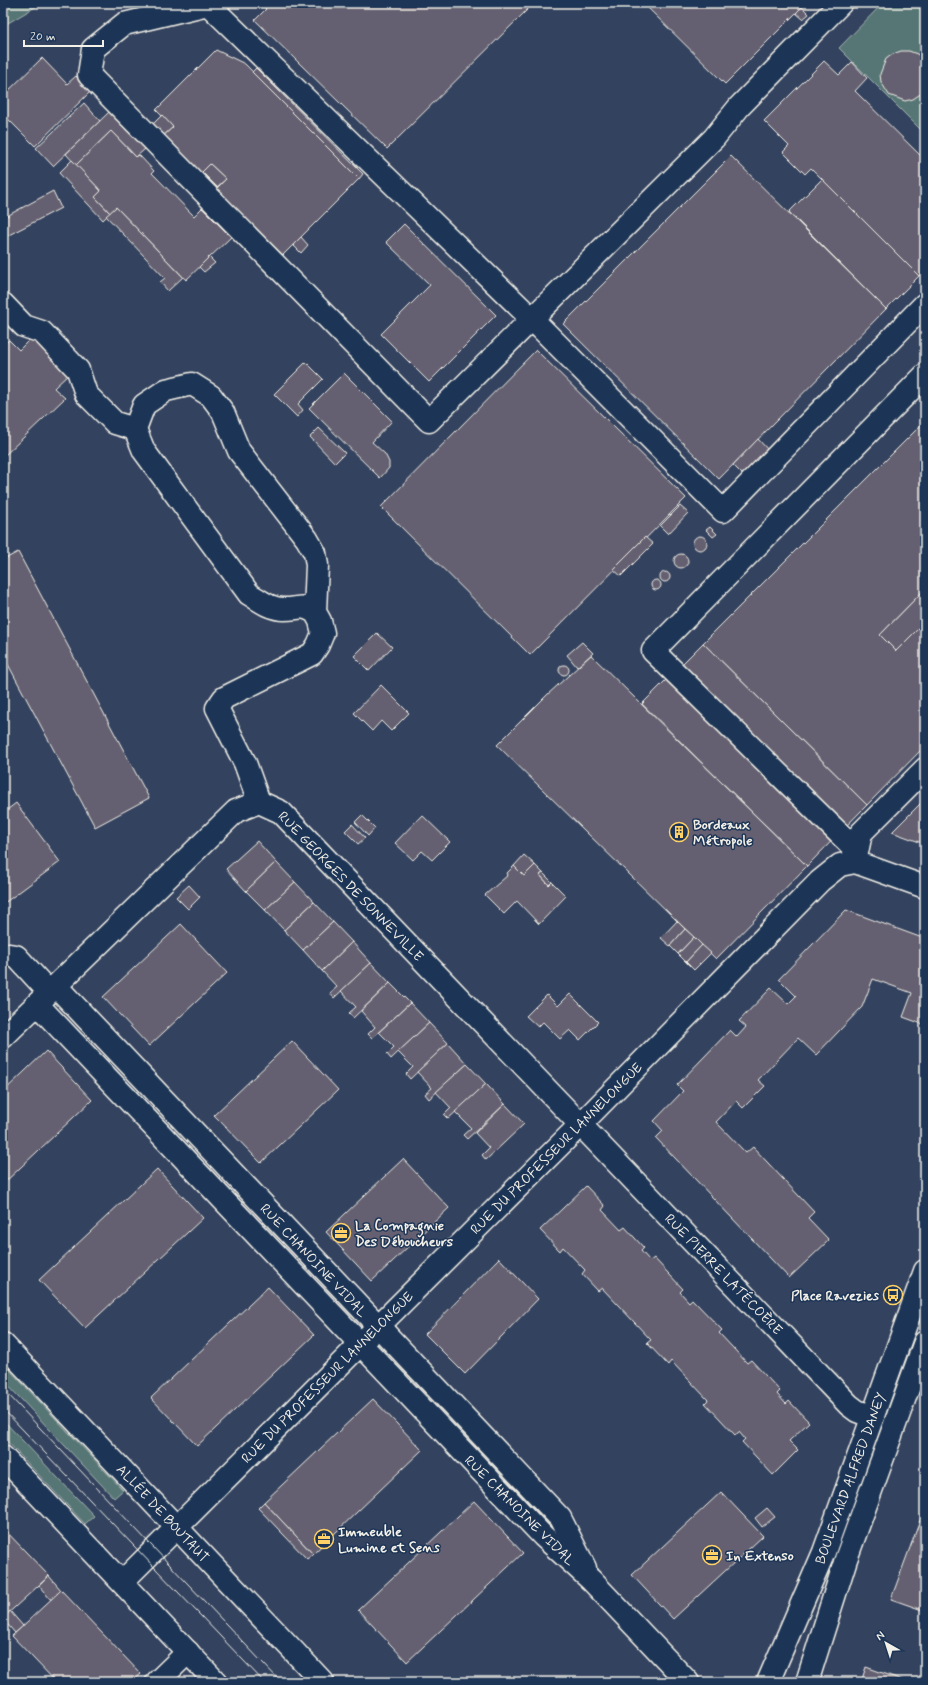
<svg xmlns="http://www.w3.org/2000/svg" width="928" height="1685" viewBox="0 0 928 1685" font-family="Mynerve,sans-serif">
<rect width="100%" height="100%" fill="#33425f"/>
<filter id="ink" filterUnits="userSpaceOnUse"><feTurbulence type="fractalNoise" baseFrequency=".025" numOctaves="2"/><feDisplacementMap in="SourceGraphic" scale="8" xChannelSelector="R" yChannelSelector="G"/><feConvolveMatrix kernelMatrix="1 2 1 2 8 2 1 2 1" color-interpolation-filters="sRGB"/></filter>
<g filter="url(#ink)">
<g fill="#567675" stroke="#a5b4ae">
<path d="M 3,3 L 42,3 L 3,26 Z"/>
<path d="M 883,3 L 925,3 L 925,134 L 839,48 Z"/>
<path d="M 3,1363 L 123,1490 L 114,1498 L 3,1380 Z"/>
<path d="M 3,1420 L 94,1516 L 85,1524 L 3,1437 Z"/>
</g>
<g fill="#656171" stroke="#f4f1e8">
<path d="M 260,3 L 534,3 L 387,149 L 255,20 L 266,9 Z"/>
<path d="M 643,3 L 806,3 L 725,84 Z"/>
<path d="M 802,7 L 809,14 L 803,19 L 796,13 Z"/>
<path d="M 216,50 L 245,64 L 359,179 L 283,255 L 216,189 L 226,179 L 210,164 L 201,174 L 163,136 L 173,127 L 156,110 Z"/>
<path d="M 901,51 L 909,51 L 917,54 L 925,60 L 925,91 L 913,99 L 905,101 L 889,95 L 881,82 L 880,74 L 886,59 L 893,54 Z"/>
<path d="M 42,58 L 67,84 L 76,76 L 91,91 L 35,146 L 3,114 L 3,96 Z"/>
<path d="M 824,61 L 839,75 L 852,62 L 867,78 L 855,91 L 925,160 L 925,270 L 919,276 L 811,168 L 805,174 L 783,152 L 789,146 L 764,121 Z"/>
<path d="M 256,68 L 363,174 L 359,179 L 252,72 Z"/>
<path d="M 84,103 L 100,121 L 53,166 L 36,148 Z"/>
<path d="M 109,112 L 145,149 L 136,157 L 111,131 L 76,165 L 66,154 Z"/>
<path d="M 162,115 L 173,127 L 163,136 L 152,125 Z"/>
<path d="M 111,131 L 136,157 L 139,155 L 154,171 L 152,173 L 194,216 L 202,208 L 231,237 L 186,280 L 116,207 L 110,213 L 95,197 L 101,191 L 76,165 Z"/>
<path d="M 731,156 L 886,309 L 719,479 L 563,324 Z"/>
<path d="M 72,160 L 101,191 L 95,197 L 110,213 L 103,220 L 59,173 Z"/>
<path d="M 210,164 L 226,179 L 217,187 L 202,172 Z"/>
<path d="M 822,179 L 919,276 L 886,309 L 789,212 Z"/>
<path d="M 53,191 L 61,208 L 3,238 L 3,218 Z"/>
<path d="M 116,207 L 183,277 L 168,291 L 160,282 L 165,278 L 106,216 Z"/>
<path d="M 404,224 L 496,315 L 429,382 L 381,334 L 430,285 L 386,242 Z"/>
<path d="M 301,237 L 308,245 L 301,253 L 293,245 Z"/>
<path d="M 209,257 L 215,263 L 204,272 L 199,267 Z"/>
<path d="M 33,336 L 69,374 L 54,388 L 65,398 L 3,457 L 3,346 L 9,340 L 19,350 Z"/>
<path d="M 536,350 L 686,498 L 530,655 L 381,507 Z"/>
<path d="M 306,362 L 323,379 L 298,404 L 303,410 L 297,417 L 274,394 Z"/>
<path d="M 344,373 L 392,421 L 372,442 L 385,454 L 389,462 L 389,468 L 380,478 L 309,408 Z"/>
<path d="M 925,421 L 925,589 L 880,635 L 896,651 L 925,622 L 925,746 L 867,805 L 703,643 Z"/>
<path d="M 319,428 L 345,453 L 335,463 L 310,437 Z"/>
<path d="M 758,439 L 768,450 L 743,475 L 733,465 Z"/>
<path d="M 680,506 L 688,513 L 668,534 L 660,526 Z"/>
<path d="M 710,527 L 717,534 L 713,537 L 706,530 Z"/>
<circle cx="700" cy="543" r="7"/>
<path d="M 645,537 L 653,544 L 621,576 L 613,569 Z"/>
<path d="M 18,552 L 149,798 L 95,827 L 3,655 L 3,560 Z"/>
<circle cx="681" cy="561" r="7"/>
<circle cx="665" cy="577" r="5"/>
<circle cx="656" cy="585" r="5"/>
<path d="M 925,589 L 925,622 L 896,651 L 880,635 Z"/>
<path d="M 377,633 L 392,647 L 369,671 L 354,656 Z"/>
<path d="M 582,642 L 593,653 L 577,667 L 567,655 Z"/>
<path d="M 703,643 L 867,805 L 807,866 L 642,704 Z"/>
<path d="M 591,655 L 807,866 L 716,959 L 497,745 L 547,695 Z"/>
<circle cx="564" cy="670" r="5"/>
<path d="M 381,685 L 409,713 L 391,731 L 381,721 L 372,731 L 354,713 Z"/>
<path d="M 925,799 L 925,844 L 892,832 Z"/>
<path d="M 16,803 L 60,862 L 3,904 L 3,813 Z"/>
<path d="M 362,815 L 375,828 L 368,836 L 355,822 Z"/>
<path d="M 422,815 L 450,842 L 432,860 L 422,851 L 413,860 L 395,843 Z"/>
<path d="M 352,824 L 365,838 L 358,844 L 345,831 Z"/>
<path d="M 257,841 L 276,862 L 246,891 L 226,869 Z"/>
<path d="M 524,855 L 535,865 L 524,876 L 514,866 Z"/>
<path d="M 276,862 L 295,882 L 265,910 L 246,891 Z"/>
<path d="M 535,865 L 543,873 L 540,875 L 549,885 L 552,882 L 566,896 L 539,924 L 517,901 L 504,914 L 485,895 L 508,875 L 507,873 L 514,866 L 524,876 Z"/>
<path d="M 543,873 L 552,882 L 549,885 L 540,875 Z"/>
<path d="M 295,882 L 314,902 L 284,930 L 265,910 Z"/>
<path d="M 189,885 L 200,897 L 188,909 L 176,897 Z"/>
<path d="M 314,902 L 333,922 L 303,950 L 284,930 Z"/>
<path d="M 846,910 L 925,939 L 925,1025 L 903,1017 L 912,993 L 873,979 L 862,1007 L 816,1055 L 798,1038 L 758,1080 L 765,1086 L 743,1108 L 736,1101 L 716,1122 L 746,1153 L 753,1147 L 814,1212 L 808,1218 L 829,1240 L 789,1278 L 656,1138 L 663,1131 L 654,1121 L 683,1091 L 677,1085 L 730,1030 L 737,1037 L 746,1027 L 739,1021 L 771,988 L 788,1004 L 796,996 L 779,979 Z"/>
<path d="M 677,921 L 685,929 L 670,946 L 661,938 Z"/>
<path d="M 333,922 L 352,942 L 322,971 L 303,950 Z"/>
<path d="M 181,924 L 227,973 L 149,1046 L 103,997 Z"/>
<path d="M 685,929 L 694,937 L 678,954 L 670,946 Z"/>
<path d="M 694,937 L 702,945 L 686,962 L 678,954 Z"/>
<path d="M 352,942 L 371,963 L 334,998 L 330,993 L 337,987 L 322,971 Z"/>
<path d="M 702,945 L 711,953 L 694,970 L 686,962 Z"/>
<path d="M 371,963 L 390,983 L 353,1018 L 349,1013 L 356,1007 L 341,991 Z"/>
<path d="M 390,983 L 410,1003 L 372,1038 L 368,1034 L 375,1027 L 361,1011 Z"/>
<path d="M 570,994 L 598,1022 L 580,1040 L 570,1030 L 560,1039 L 543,1022 L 538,1027 L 526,1016 L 547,995 L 558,1006 Z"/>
<path d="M 410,1003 L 429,1023 L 391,1059 L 387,1054 L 394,1047 L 379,1032 Z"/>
<path d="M 429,1023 L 448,1043 L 410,1079 L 406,1074 L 413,1067 L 398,1052 Z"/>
<path d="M 292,1041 L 338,1090 L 261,1163 L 214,1115 Z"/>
<path d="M 448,1043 L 467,1064 L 429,1099 L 425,1094 L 432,1088 L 417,1072 Z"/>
<path d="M 46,1051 L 92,1100 L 3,1184 L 3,1092 Z"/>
<path d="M 467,1064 L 486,1084 L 448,1119 L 444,1115 L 451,1108 L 436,1092 Z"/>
<path d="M 486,1084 L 505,1104 L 467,1139 L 463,1135 L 471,1128 L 455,1112 Z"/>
<path d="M 505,1104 L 524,1124 L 486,1160 L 482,1155 L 489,1148 L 475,1133 Z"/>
<path d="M 403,1159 L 449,1208 L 372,1281 L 326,1232 Z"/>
<path d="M 157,1169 L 203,1218 L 85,1328 L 39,1280 Z"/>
<path d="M 586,1186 L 605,1206 L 602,1210 L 621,1230 L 625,1227 L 644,1248 L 641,1251 L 650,1261 L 654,1258 L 683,1289 L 680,1292 L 689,1302 L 692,1299 L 722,1330 L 719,1333 L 747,1363 L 751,1360 L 780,1391 L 777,1394 L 786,1404 L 789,1401 L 809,1422 L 789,1441 L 798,1450 L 773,1475 L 742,1442 L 745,1439 L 739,1432 L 735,1435 L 705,1403 L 708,1400 L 671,1361 L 668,1365 L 647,1343 L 651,1340 L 602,1288 L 598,1291 L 582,1274 L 585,1270 L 563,1247 L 560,1251 L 540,1230 Z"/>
<path d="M 499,1258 L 538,1299 L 465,1374 L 425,1334 Z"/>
<path d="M 268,1287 L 314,1335 L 197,1446 L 151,1398 Z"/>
<path d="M 373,1399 L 422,1450 L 313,1554 L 264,1502 Z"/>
<path d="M 721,1492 L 763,1536 L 673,1619 L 632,1575 Z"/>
<path d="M 474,1501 L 523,1553 L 407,1662 L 358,1610 Z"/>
<path d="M 264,1502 L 313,1554 L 307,1559 L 258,1508 Z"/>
<path d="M 925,1507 L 925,1611 L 891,1599 Z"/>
<path d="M 767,1508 L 775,1517 L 762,1527 L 755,1518 Z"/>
<path d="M 3,1528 L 49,1576 L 3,1618 Z"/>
<path d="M 49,1576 L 61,1590 L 51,1600 L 39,1586 Z"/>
<path d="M 61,1590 L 141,1674 L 132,1682 L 56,1682 L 12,1636 Z"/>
<path d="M 10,1611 L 23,1626 L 15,1633 L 3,1619 Z"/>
<path d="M 866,1667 L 908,1682 L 861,1682 Z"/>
</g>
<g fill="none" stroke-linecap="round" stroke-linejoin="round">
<g stroke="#f4f1e8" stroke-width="25">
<g id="minor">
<path d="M 841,3 L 739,107 L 714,138 L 429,421 L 89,75 L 93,49 L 124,24 L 208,4 L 532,319 L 723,511 L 925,304"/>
<path d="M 3,304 L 24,326 L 42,332 L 78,370 L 86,394 L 115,423 L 135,429"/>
<path d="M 259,802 L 245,763 L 217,708 L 224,698 L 312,654 L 318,645 L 323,633 L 320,621 L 315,612 L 317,565 L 315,553 L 307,539 L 239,451 L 223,412 L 211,396 L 192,384 L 166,390 L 144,405 L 135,429 L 144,451 L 249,594 C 261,601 270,609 284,609 C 300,609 300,604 315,612"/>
<path d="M 856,850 L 653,651 L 925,375"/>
<path d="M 855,862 L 861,833 L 925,769"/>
<path d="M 3,954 L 16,956 L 49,992"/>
<path d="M 56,986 L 560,1518 L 585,1568"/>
<path d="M 37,1004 L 543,1536 L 591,1580 L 688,1682"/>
<path d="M 3,1037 L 236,811 L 259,802 L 281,812 L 849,1405 L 857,1411 L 873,1417"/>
<path d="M 122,1582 L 581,1124 L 820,881 L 840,865 L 855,862 L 925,887"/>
<path d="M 157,1682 L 188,1652"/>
</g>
</g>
<g stroke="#f4f1e8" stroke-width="25">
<g id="major">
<path d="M 3,1344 L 323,1682"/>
<path d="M 3,1457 L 216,1682"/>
<path d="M 768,1682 L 824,1552 L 925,1271"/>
<path d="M 807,1682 L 846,1559 L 925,1342"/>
</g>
</g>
<use href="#minor" stroke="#1d3557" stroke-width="22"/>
<use href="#major" stroke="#1d3557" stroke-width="22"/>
<g stroke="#f4f1e8" stroke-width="1">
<path d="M 3,1389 L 281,1682"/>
<path d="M 3,1409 L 264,1682"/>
</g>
</g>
</g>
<defs>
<g id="building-ring" transform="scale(1)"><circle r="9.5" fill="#1d3557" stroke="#ffd166" stroke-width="1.5"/><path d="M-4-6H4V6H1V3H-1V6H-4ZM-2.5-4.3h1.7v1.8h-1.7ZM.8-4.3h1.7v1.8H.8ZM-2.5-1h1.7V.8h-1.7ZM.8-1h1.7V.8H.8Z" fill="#ffd166"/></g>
<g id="office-ring" transform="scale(1)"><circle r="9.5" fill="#1d3557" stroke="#ffd166" stroke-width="1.5"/><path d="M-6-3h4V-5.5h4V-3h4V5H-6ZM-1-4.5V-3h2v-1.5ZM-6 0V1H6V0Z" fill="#ffd166"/></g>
<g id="bus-ring" transform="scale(1)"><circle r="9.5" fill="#1d3557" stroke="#ffd166" stroke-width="1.5"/><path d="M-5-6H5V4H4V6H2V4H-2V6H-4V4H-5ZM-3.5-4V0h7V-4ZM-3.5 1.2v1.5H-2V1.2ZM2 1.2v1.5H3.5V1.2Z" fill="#ffd166"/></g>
</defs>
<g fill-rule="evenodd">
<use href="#building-ring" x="679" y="832"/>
<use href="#office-ring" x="341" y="1233"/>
<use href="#bus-ring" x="893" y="1295"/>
<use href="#office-ring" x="324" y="1539"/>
<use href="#office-ring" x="712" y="1555"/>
</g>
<g text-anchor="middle" stroke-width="3" stroke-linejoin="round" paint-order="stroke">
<g font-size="14" font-weight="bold" fill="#f4f1e8" stroke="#1d3557" text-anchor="start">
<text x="693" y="829">Bordeaux<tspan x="693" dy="16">Métropole</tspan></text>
<text x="355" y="1230">La Compagnie<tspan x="355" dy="16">Des Déboucheurs</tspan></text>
<text x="879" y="1300" text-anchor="end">Place Ravezies</text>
<text x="338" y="1536">Immeuble<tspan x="338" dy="16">Lumine et Sens</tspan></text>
<text x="726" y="1560">In Extenso</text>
</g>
<g font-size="14" fill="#f4f1e8" stroke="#1d3557">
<text transform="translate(351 886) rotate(46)" y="5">RUE GEORGES DE SONNEVILLE</text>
<text transform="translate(556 1148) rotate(-45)" y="5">RUE DU PROFESSEUR LANNELONGUE</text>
<text transform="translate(314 1260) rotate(47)" y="5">RUE CHANOINE VIDAL</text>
<text transform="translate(724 1274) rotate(46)" y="5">RUE PIERRE LATÉCOÈRE</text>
<text transform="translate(327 1377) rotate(-45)" y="5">RUE DU PROFESSEUR LANNELONGUE</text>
<text transform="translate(850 1478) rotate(-70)" y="5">BOULEVARD ALFRED DANEY</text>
<text transform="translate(520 1510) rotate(45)" y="5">RUE CHANOINE VIDAL</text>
<text transform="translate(163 1513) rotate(47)" y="5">ALLÉE DE BOUTAUT</text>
</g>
</g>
<rect width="928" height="1685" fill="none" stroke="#1d3557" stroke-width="16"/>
<rect x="8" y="8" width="912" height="1669" fill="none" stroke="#f4f1e8" stroke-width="1.5" filter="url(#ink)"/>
<g transform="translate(886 1643) rotate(321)" stroke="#1d3557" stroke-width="3" paint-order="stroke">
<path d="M0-3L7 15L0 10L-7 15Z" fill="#f4f1e8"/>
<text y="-6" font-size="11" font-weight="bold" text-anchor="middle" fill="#f4f1e8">N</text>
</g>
<path d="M24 40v6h79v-6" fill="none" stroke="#f4f1e8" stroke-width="2"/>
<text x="30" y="40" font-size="12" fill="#f4f1e8" stroke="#1d3557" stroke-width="3" paint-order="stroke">20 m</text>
</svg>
